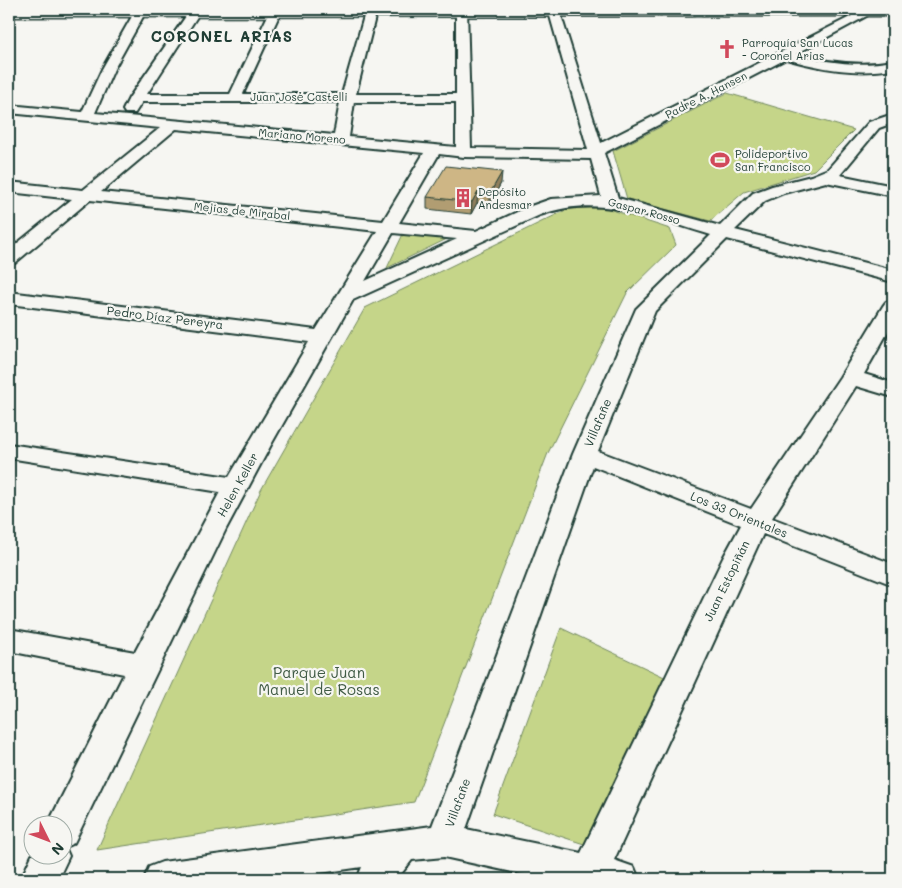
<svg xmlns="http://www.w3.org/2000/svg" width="902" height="888" viewBox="0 0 902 888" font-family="Mali,sans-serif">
<rect width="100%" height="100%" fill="#f6f6f2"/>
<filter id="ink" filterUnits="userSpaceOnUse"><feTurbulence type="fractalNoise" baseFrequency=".02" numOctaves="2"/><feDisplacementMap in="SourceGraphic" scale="10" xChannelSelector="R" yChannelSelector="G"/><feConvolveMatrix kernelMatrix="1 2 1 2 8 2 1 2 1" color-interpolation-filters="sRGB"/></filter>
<g filter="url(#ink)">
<g fill="#c5d589" stroke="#72895e">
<path d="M 727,93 L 854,130 L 814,170 L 744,192 L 710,221 L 627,199 L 613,151 Z"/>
<path d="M 600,206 L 670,229 L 676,245 L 627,293 L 548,453 L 414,802 L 97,850 L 261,490 L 365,308 L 572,207 Z"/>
<path d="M 404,232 L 449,238 L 387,268 Z"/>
<path d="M 561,628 L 677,683 L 593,847 L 493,814 Z"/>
</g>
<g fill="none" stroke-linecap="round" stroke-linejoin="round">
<g stroke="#1f3d34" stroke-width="4">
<path id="street" d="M 191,9 L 202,9 L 147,94 L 230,94 L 271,9 L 282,9 L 243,94 L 342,94 L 366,9 L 377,9 L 356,94 L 456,94 L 456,9 L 467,9 L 471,148 L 588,150 L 548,9 L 559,9 L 601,143 L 864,10 L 868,9 L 874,12 L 796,54 C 828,63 860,67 893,61 L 893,69 C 856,75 822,69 786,59 L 604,153 L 618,198 L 720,226 L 753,193 L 772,186 L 811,176 L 828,169 L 869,122 L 893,114 L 893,123 L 879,128 L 840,175 L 893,186 L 893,196 L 826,182 L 784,193 L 765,201 L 735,230 L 893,270 L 893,282 L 727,239 L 655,311 L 598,451 L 751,509 L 840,377 L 883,306 L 886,302 L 893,300 L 893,323 L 864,374 L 893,383 L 893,397 L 856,386 L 772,518 L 893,564 L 893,585 L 763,534 L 614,860 L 634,867 L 639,879 L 544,879 L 444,857 L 412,860 L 397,879 L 357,879 L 362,867 L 279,879 L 144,879 L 149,867 L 162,862 L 432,826 L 573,454 L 636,309 L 711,235 C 652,218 601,193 540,215 L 353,300 L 272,443 L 226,529 L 74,843 L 65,847 L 69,856 L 58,879 L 21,879 L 32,855 L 62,856 L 62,826 L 47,826 L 124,674 L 9,651 L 9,629 L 135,652 L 220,492 L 9,458 L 9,444 L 229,477 L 309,342 L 9,304 L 9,292 L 316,330 L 377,231 L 90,200 L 15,263 L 9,264 L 9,250 L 72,199 L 9,192 L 9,182 L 83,190 L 160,128 L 9,113 L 9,105 L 82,112 L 102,69 L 135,11 L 139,10 L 145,13 L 114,69 L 95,113 L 334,135 L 340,102 L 142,102 L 135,113 L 125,113 L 123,110 L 129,98 ZM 354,102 L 456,102 L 456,147 L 349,137 ZM 176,129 L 424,153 L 383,221 L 101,192 ZM 439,154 L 464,157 L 591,159 L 601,196 L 551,199 L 528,207 L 476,231 L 399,223 ZM 393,233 L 457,239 L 365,281 ZM 593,466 L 741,525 L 723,558 L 581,853 L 466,829 Z"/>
</g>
<g stroke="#1f3d34" stroke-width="3">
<path id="secondary" d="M 9,9 L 893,9 L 893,16 L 9,17 Z"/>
</g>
<use href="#street" fill="#f6f6f2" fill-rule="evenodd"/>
<use href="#secondary" fill="#f6f6f2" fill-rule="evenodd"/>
</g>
<path fill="#b19d72" stroke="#1f3d34" d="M 501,183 L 490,204 L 477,203 L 471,214 L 427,209 L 427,197 Z"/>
<g fill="#907f5d" stroke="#1f3d34">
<path d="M 502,172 L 501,183 L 490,204 L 490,193 Z"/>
<path d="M 478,191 L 477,203 L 471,214 L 472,202 Z"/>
</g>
<path fill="#ceb685" stroke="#1f3d34" d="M 446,166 L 502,172 L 490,193 L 478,191 L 472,202 L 427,197 Z"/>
</g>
<defs>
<g id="church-bare" transform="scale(1.5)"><path d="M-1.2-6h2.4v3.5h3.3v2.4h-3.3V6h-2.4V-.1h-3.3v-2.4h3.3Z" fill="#d1495b" stroke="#f6f6f2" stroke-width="2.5" paint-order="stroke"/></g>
<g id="stadium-bare" transform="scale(1.5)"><path d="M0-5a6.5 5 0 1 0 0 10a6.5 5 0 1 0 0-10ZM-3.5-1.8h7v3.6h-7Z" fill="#d1495b" stroke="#f6f6f2" stroke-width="2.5" paint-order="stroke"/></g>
<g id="building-bare" transform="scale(1.5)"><path d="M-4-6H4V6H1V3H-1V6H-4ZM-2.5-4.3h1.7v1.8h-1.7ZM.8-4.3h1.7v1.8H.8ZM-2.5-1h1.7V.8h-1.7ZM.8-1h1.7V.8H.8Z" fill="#d1495b" stroke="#f6f6f2" stroke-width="2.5" paint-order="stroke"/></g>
</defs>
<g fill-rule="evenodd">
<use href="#church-bare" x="727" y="49"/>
<use href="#stadium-bare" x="720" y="160"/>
<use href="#building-bare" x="463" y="198"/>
</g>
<g text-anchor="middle" stroke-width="4.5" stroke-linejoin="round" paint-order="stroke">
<g font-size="11" fill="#1f3d34" stroke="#f6f6f2" text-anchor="start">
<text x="742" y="47">Parroquía San Lucas<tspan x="742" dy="13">- Coronel Arias</tspan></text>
<text x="735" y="158">Polideportivo<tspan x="735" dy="13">San Francisco</tspan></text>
<text x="478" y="196">Depósito<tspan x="478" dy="13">Andesmar</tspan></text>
</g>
<g font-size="11" fill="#1f3d34" stroke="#f6f6f2">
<text transform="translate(706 95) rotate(-27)" y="4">Padre A. Hansen</text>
<text x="299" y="101">Juan José Castelli</text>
<text transform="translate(302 136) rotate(5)" y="4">Mariano Moreno</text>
<text transform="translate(242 211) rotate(6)" y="4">Mejias de Mirabal</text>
<text transform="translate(644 211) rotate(15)" y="4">Gaspar Rosso</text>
</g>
<g font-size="12" fill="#1f3d34" stroke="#f6f6f2">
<text transform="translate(165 318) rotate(7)" y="4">Pedro Díaz Pereyra</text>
<text transform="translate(598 423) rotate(-67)" y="4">Villafañe</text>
<text transform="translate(238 485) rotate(-61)" y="4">Helen Keller</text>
<text transform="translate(739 515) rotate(22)" y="4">Los 33 Orientales</text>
<text transform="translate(727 581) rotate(-64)" y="4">Juan Estopiñán</text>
<text transform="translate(458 803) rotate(-70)" y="4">Villafañe</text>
</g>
<g font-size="15" font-weight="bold" letter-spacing="1" fill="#1f3d34" stroke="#f6f6f2">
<text x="222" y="42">CORONEL ARIAS</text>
</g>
<g font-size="15" fill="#405b45" stroke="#f6f6f2">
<text x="319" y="678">Parque Juan<tspan x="319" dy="17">Manuel de Rosas</tspan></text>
</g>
</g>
<rect width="902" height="888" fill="none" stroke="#f6f6f2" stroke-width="30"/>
<rect x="15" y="15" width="872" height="858" fill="none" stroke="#1f3d34" stroke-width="2" filter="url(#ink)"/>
<g transform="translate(48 840) rotate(132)"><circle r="24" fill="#f6f6f2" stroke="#a0aca6"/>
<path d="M0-4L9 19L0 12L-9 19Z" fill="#d1495b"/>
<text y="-8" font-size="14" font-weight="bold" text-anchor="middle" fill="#1f3d34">N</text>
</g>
</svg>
